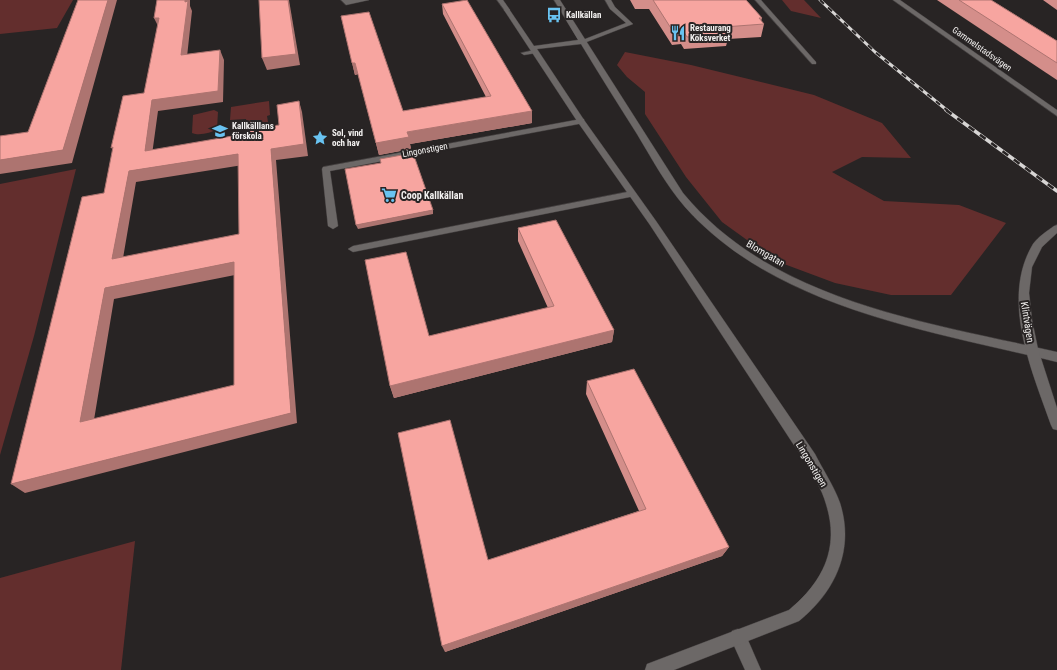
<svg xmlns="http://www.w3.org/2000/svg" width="1057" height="670" viewBox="0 0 1057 670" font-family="'Roboto Condensed',sans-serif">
<rect width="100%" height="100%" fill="#282424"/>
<g fill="#632e2d">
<path d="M 0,0 L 73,0 L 57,28 L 0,34 Z"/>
<path d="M 782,0 L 804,0 L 821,18 L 791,11 Z"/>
<path d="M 625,52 L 691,65 L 814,95 L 882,123 L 911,158 L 862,157 L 832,172 L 884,201 L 959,205 L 1006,223 L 951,295 L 891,295 L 835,283 L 776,261 L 722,222 L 686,177 L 645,114 L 645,92 L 627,77 L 617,65 Z"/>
<path d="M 269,101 L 270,115 L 267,116 L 268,122 L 247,125 L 246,119 L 230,120 L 231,107 Z"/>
<path d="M 214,110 L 218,112 L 217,129 C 211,133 199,136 192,133 L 193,115 Z"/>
<path d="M 76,169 L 34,336 L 0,455 L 0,184 Z"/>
<path d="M 135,541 L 121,670 L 0,670 L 0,578 Z"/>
</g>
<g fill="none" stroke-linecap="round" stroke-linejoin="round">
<g stroke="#433f3f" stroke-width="1">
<g id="service">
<path d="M 341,0 L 369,0 L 346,5 Z"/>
<path d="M 497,0 L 503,0 L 510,10 L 509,11 L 505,11 Z"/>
<path d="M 605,0 L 611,0 L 615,7 L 633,24 L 584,43 L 580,43 L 580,41 L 626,23 L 610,9 Z"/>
<path d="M 755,0 L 761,0 L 816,62 L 816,64 L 812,64 Z"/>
<path d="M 534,50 L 536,51 L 536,53 L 524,55 L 521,53 Z"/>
<path d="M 581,119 L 584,119 L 584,123 L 330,171 L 338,226 L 333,229 L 328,226 L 322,169 L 323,167 Z"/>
<path d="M 632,191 L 636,194 L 635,196 L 353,252 L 348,249 L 353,246 Z"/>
<path d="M 738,629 L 744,631 L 761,670 L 745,670 L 730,637 L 732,631 Z"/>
</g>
</g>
<g stroke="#433f3f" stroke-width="1">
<path id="minor" d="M 554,0 L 560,0 L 683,193 C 773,302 927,322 1057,352 L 1057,362 C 931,331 776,309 685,207 C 666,185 652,159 637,134 C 618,104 599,74 581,44 L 537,49 L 584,120 L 656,221 L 815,454 C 823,470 834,486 840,503 C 855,550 835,592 799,621 L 674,670 L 645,670 L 647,664 L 789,610 C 823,582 840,548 826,504 C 822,489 813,476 805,462 L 650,225 L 577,121 L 504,10 L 509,9 L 534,46 L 578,40 Z"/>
</g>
<g stroke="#433f3f" stroke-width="1">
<g id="tertiary">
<path d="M 893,0 L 900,0 L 1057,110 L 1057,116 Z"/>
<path d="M 1057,225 L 1057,233 L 1042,247 L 1032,267 L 1029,293 L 1032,320 L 1038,349 L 1057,408 L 1057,430 L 1053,429 L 1051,425 C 1032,371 1000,299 1033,244 C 1038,237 1047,231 1054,226 Z"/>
</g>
</g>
<use href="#service" fill="#6c6867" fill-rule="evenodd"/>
<use href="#minor" fill="#6c6867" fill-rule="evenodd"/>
<use href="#tertiary" fill="#6c6867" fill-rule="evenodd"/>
<g stroke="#d7d5d4" stroke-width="3">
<path id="rail-far1" d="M 820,0 L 875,52 L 948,111"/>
</g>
<g stroke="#d7d5d4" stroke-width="3.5">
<path id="rail" d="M 946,110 L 1057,191"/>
</g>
<use href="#rail-far1" stroke="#282424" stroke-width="2" stroke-dasharray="5.5" stroke-linecap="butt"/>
<use href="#rail" stroke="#282424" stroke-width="2.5" stroke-dasharray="7" stroke-linecap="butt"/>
</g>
<g fill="#d48e8a">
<path d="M 630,0 L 746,0 L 762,18 L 761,21 L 764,24 L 761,37 L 728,39 L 726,46 L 684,49 L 681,44 L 672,45 L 649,9 L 635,9 Z"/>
<path d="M 937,0 L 991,0 L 1057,41 L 1057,80 Z"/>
<path d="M 1043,0 L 1057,0 L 1057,10 Z"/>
<path d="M 442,4 L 532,111 L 532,123 L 410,144 L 411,149 L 379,155 L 358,74 L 355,75 L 341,16 L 403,111 L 486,97 L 443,14 Z"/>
<path d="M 518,228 L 614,330 L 612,342 L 394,398 L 390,386 L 429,336 L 548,308 L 518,241 Z"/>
<path d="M 587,381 L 729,547 L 722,556 L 445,652 L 488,560 L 639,511 L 586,394 Z"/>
</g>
<g fill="#ad7470">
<path d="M 108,0 L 117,0 L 72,163 L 0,174 L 0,160 L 63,150 Z"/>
<path d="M 185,0 L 190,0 L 190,6 L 192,11 L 186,66 L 181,55 Z"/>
<path d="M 288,0 L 289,0 L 300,65 L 267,70 L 262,58 Z"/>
<path d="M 154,18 L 159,18 L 159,28 Z"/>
<path d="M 220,50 L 224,60 L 223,102 L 158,111 L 151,162 L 145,151 L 152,100 Z"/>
<path d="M 352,63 L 355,63 L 358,74 L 355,75 Z"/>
<path d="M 299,101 L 302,112 L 308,156 L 276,160 L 297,423 L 25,493 L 11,484 L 291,413 L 271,149 Z"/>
<path d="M 532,111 L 532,123 L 410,144 L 411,149 L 379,155 L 376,143 L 407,132 Z"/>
<path d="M 238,154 L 243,165 L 136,182 L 121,270 L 112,259 L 129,171 Z"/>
<path d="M 433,210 L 433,214 L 358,229 L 356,225 Z"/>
<path d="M 234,262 L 240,274 L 114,299 L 92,432 L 80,422 L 105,288 Z"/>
<path d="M 614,330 L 612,342 L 394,398 L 390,386 Z"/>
<path d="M 729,547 L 722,556 L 445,652 L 442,646 Z"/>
</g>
<g fill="#f7a5a0" stroke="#ad7470" fill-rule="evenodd">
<path d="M 78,0 L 108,0 L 63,150 L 0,160 L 0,136 L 28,132 Z"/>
<path d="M 157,0 L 185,0 L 185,2 L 188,1 L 181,55 L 220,50 L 218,91 L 152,100 L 145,151 L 250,133 L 250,129 L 279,125 L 277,105 L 299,101 L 304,144 L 271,149 L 291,413 L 11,484 L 82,197 L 104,193 L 113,147 L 111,148 L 123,96 L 144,93 L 159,18 L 154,18 ZM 238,154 L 239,234 L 112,259 L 129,171 ZM 234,262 L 234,385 L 80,422 L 105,288 Z"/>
<path d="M 259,0 L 288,0 L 296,54 L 262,58 Z"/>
<path d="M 467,0 L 532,111 L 407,132 L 409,137 L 376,143 L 355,63 L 352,63 L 341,16 L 369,12 L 403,111 L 491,96 L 442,4 Z"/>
<path d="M 653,0 L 746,0 L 762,18 L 759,18 L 764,24 L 724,27 L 729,34 L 687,37 L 684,32 L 674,33 Z"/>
<path d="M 959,0 L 991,0 L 1057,41 L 1057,63 Z"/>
<path d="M 413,153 L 433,210 L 356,225 L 345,169 L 381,163 L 380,159 Z"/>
<path d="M 556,220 L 614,330 L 390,386 L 365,260 L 406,252 L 429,336 L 554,306 L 518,228 Z"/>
<path d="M 634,369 L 729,547 L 442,646 L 398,433 L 450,420 L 488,560 L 646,509 L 587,381 Z"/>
</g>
<defs>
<g id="bus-bare" transform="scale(1.2)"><path d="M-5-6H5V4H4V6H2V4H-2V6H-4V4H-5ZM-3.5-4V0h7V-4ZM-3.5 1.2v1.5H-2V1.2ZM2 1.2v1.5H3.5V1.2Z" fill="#69c3f1" stroke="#282424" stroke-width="2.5" paint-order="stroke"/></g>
<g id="restaurant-bare" transform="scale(1.2)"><path d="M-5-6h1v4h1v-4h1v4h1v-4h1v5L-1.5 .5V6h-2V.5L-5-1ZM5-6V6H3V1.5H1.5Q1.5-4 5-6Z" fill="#69c3f1" stroke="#282424" stroke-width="2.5" paint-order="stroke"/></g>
<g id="school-bare" transform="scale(1.2)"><path d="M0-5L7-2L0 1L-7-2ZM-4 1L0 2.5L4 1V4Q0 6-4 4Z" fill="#69c3f1" stroke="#282424" stroke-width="2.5" paint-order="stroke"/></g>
<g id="sight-bare" transform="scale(1.2)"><path d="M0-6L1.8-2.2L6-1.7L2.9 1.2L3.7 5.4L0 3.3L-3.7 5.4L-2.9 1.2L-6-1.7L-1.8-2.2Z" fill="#69c3f1" stroke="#282424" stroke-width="2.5" paint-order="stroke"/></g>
<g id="supermarket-bare" transform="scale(1.2)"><path d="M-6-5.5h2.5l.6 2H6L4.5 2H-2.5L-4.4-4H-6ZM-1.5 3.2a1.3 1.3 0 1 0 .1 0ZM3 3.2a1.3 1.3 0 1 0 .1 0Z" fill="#69c3f1" stroke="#282424" stroke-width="2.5" paint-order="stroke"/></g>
</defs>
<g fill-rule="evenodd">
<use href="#bus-bare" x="554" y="15"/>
<use href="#restaurant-bare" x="678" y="33"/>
<use href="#school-bare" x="220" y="131"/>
<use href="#sight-bare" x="320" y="138"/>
<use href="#supermarket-bare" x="389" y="195"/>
</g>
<g text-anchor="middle" stroke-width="4" stroke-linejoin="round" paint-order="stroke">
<g font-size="9" font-weight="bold" fill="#f3f1f0" stroke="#282424" text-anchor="start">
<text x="566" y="18">Kallkällan</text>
<text x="690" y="31">Restaurang<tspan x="690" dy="10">Köksverket</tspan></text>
<text x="232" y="129">Kallkälllans<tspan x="232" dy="10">förskola</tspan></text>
<text x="332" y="136">Sol, vind<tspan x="332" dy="10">och hav</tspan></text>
</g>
<g font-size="9" fill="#f3f1f0" stroke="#282424">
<text transform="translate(982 49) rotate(35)" y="3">Gammelstadsvägen</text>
<text transform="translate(425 150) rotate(-11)" y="3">Lingonstigen</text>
</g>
<g font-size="10" font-weight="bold" fill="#f3f1f0" stroke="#282424" text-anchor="start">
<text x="401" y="199">Coop Kallkällan</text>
</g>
<g font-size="10" fill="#f3f1f0" stroke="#282424">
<text transform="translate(766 253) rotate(30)" y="4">Blomgatan</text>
<text transform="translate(1028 322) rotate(81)" y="4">Klintvägen</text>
<text transform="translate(812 464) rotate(59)" y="4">Lingonstigen</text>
</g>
</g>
</svg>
